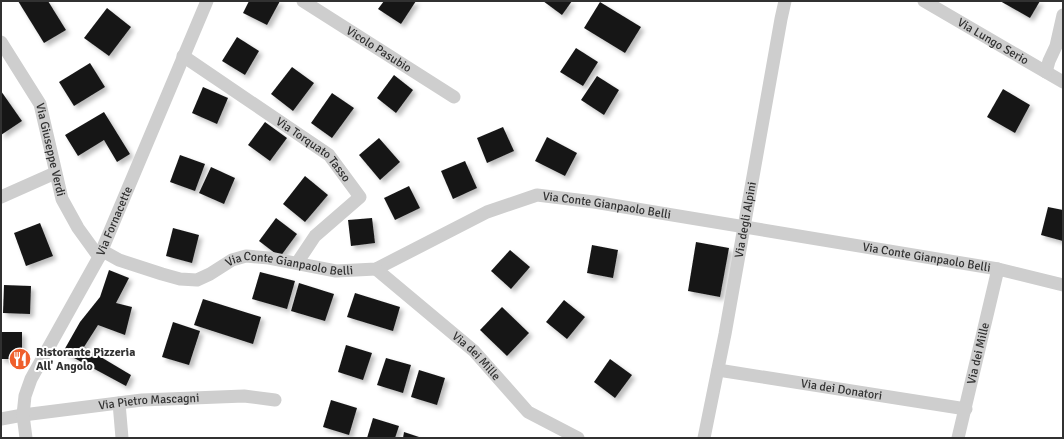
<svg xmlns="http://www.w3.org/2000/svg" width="1064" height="439" viewBox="0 0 1064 439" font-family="Signika,sans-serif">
<defs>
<filter id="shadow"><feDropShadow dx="3.5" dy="3.5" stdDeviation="2" flood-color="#0004"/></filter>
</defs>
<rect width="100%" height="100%" fill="#fff"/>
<g fill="#181818" filter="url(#shadow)">
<path d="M 18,1 L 48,1 L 66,30 L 44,43 Z"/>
<path d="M 249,1 L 280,1 L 267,25 L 243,13 Z"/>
<path d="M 384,1 L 416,1 L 401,24 L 378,9 Z"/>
<path d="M 543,1 L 572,1 L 562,15 Z"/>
<path d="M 1000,1 L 1040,1 L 1030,18 Z"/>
<path d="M 600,2 L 641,27 L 625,53 L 584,28 Z"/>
<path d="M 107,8 L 131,27 L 109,56 L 84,38 Z"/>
<path d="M 237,37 L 259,51 L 245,75 L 222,61 Z"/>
<path d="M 576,48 L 598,62 L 583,86 L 560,72 Z"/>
<path d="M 90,63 L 105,87 L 74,106 L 59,82 Z"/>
<path d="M 292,67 L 314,83 L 293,111 L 271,94 Z"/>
<path d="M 394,75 L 413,90 L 396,113 L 377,98 Z"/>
<path d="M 597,76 L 619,90 L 604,115 L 581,100 Z"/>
<path d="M 203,87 L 228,98 L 217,124 L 192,113 Z"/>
<path d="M 1003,89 L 1030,105 L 1015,133 L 987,117 Z"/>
<path d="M 1,91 L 22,121 L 1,135 Z"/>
<path d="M 332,93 L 354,108 L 332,138 L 311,123 Z"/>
<path d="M 104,112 L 130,154 L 117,162 L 104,140 L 78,156 L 65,135 Z"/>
<path d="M 265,122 L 287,138 L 270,161 L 248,145 Z"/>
<path d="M 503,127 L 514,151 L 487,163 L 477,138 Z"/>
<path d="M 547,137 L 577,153 L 565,176 L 535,161 Z"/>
<path d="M 379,138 L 400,162 L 380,180 L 359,155 Z"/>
<path d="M 180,155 L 205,164 L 195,191 L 170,182 Z"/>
<path d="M 465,161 L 477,188 L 453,199 L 441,171 Z"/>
<path d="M 211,167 L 235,178 L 224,204 L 199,193 Z"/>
<path d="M 305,176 L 328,195 L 305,222 L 283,204 Z"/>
<path d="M 409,186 L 420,208 L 395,220 L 384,198 Z"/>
<path d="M 1048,207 L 1063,210 L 1063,241 L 1041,235 Z"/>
<path d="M 276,218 L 297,234 L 280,257 L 259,241 Z"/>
<path d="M 372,218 L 375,243 L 351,246 L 348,220 Z"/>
<path d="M 40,223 L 53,256 L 26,266 L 14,233 Z"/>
<path d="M 173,228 L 199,235 L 192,263 L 166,256 Z"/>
<path d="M 696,242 L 729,248 L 720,297 L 688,291 Z"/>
<path d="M 592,245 L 618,250 L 613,278 L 587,273 Z"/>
<path d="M 510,250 L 530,267 L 511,289 L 491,271 Z"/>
<path d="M 109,270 L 129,278 L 116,303 L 132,307 L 125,335 L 98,325 L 84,347 L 131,375 L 126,386 L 63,352 L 80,322 L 100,297 Z"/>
<path d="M 260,272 L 295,281 L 287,309 L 252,299 Z"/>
<path d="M 299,283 L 334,294 L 325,321 L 291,311 Z"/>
<path d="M 4,285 L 31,286 L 30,314 L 3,313 Z"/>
<path d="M 355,293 L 400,307 L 393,331 L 347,317 Z"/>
<path d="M 203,299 L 261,317 L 253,344 L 194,325 Z"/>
<path d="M 564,300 L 585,317 L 567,339 L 546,322 Z"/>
<path d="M 502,307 L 529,333 L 507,356 L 480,330 Z"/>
<path d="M 173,322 L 200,331 L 189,365 L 162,357 Z"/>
<rect x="1" y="332" width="21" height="27"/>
<path d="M 346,345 L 372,353 L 363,380 L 338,372 Z"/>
<path d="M 386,358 L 411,365 L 403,393 L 377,385 Z"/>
<path d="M 610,359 L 632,375 L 615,398 L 594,382 Z"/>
<path d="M 419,370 L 445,378 L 437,405 L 411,397 Z"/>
<path d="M 331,400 L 357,408 L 349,435 L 323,427 Z"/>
<path d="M 373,418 L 399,426 L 395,438 L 367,438 Z"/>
<path d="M 404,432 L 422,438 L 403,438 Z"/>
</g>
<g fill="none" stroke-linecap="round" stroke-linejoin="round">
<g stroke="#cecece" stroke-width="13">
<path id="s1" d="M 303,1 L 454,97"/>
<path id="s2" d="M 924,1 L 1063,82"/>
<path id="s3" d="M 1,42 L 40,104 L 62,199 L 78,228 L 99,257"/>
<path id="s4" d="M 183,56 L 329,155 L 360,197 L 315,236 L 297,263"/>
<path d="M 1046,72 L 1049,61 L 1056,46 L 1063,15"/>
<path d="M 1,197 L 55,173"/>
<path id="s5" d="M 101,250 L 119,260 L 162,274 L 180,279 L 197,280 L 210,274 L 232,260 L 246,256 L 269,258 L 336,271 L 376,269 L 487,212 L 537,195 L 594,202 L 998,269 L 1063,285"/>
<path id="s6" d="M 376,269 L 474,351 L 528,412 L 578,438"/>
<path id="s7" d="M 718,370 L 966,409"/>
<path d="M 119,403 L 122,438"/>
<path id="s8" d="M 1,419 L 23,415 L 142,400 L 244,396 L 275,400"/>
<path id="s9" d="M 26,438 L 23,415 L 25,396 L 31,379 L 99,257 L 207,1"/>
<path id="s10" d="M 704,438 L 725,334 L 781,19 L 785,1"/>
<path id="s11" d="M 958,438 L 998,269"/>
</g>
</g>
<defs>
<g id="restaurant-disc" transform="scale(1.15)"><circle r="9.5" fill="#ef5f2c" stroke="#fff"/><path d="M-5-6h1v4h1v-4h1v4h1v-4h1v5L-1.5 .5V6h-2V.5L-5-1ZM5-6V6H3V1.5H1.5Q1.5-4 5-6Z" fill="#fff"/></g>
</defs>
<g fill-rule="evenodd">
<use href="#restaurant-disc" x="20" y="359"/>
</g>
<g text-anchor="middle" stroke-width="4" stroke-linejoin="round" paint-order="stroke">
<g font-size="12" fill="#313131" stroke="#fff">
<text dy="4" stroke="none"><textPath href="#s2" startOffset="80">Via Lungo Serio</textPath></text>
<text dy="4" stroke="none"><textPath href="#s1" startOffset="90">Vicolo Pasubio</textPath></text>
<text dy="4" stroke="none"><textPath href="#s3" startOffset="120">Via Giuseppe Verdi</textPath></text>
<text dy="4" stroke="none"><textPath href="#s4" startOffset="161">Via Torquato Tasso</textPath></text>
<text dy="4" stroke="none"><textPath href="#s5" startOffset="536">Via Conte Gianpaolo Belli</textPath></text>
<text dy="4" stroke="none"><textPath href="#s10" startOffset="222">Via degli Alpini</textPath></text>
<text dy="4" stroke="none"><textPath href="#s9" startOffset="239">Via Fornacette</textPath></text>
<text dy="4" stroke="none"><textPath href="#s5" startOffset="860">Via Conte Gianpaolo Belli</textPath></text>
<text dy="4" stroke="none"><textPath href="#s5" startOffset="200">Via Conte Gianpaolo Belli</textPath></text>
<text dy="4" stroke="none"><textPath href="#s11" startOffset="87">Via dei Mille</textPath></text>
<text dy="4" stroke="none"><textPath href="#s6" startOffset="133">Via dei Mille</textPath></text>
<text dy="4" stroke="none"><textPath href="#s7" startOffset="125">Via dei Donatori</textPath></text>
<text dy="4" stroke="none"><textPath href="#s8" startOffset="149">Via Pietro Mascagni</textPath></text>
</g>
<g font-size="12" font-weight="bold" fill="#313131" stroke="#fff" text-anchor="start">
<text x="36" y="356">Ristorante Pizzeria<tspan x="36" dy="14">All' Angolo</tspan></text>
</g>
</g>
<rect width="1064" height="439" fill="none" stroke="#313131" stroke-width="4"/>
</svg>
